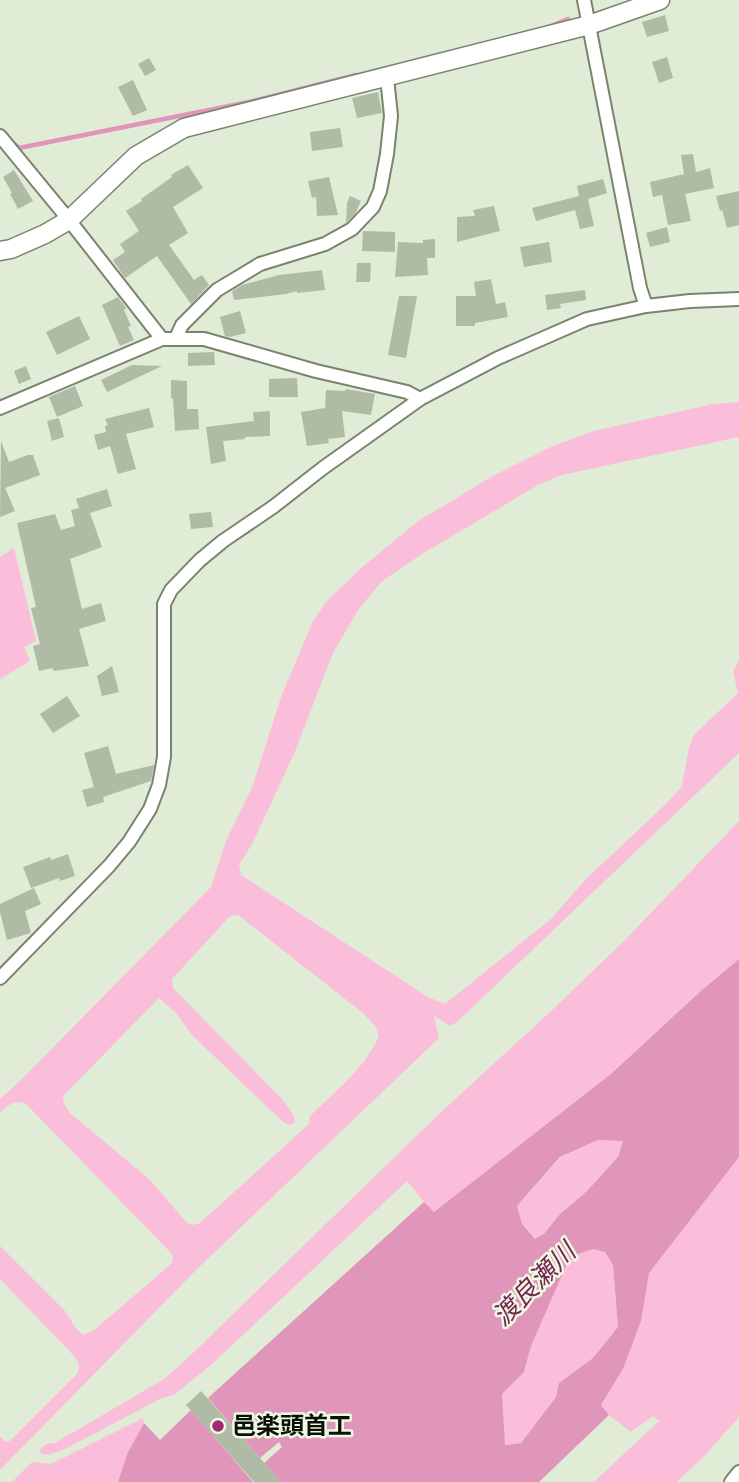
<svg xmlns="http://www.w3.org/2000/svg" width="739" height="1482" viewBox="0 0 739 1482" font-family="'Times New Roman','Noto Sans JP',serif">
<rect width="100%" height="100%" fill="#e0ecd5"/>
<g fill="#fabeda" fill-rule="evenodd">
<path d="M 739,402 L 739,437 L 562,475 L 538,485 L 422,554 L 381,582 L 358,610 L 333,653 L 294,754 L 252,844 L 239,865 L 241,875 L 428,997 L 445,1004 L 551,919 L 586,879 L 667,803 L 682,786 L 689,747 L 694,735 L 738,693 L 733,671 L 739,660 L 739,753 L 457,1022 L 450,1026 L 434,1016 L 439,1038 L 198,1268 L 0,1470 L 0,1436 L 5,1442 L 10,1441 L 78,1373 L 79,1364 L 75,1357 L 0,1279 L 0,1246 L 66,1312 L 75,1327 L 83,1335 L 93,1331 L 172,1263 L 173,1255 L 26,1104 C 14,1099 9,1105 0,1112 L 0,1099 L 21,1080 L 211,887 L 226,841 L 253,785 L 281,697 L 313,621 L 326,602 L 360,569 L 417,522 L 491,477 L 553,446 L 594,431 L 713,404 ZM 238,915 L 363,1013 L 376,1027 L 379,1036 C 365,1068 335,1092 310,1116 L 309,1124 L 200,1223 L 193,1225 L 187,1223 L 149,1179 L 70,1113 L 64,1104 L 63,1096 L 159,998 L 176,1013 L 192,1035 L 284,1123 L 289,1125 L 293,1124 L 295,1121 L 293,1114 L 282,1099 L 173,988 L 172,979 L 230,916 Z"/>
<path d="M 14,548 L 36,641 L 24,647 L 30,661 L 0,679 L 0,557 Z"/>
<path d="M 739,821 L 739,959 L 702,990 L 612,1073 L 433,1213 L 407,1181 L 212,1364 L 174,1395 L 162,1398 L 65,1449 L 48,1455 L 42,1454 L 39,1451 L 46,1444 L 55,1443 L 164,1379 L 193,1353 L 439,1114 L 549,1013 L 624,941 Z"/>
<path d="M 598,1140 L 624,1141 L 618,1157 L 587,1191 L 559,1215 L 544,1234 L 536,1239 L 522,1224 L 517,1206 L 561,1157 Z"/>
<path d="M 739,1157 L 739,1417 L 706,1454 L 677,1482 L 594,1482 L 659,1421 L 653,1416 L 631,1432 L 609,1415 L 601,1405 L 623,1369 L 641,1321 L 649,1273 Z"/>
<path d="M 593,1249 L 605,1252 L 613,1265 L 618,1327 L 593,1358 L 559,1383 L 556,1397 L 521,1443 L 504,1445 L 502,1394 L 524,1372 L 531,1346 L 566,1266 L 576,1255 Z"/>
<path d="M 143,1418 L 144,1423 L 128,1452 L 118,1482 L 12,1482 L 32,1462 L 51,1464 Z"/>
</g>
<g fill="#e095ba" fill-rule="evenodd">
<path d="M 739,959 L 739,1157 L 649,1273 L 641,1321 L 623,1369 L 601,1405 L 609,1415 L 539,1482 L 281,1482 L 264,1463 L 282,1447 L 279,1442 L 260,1458 L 208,1398 L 424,1202 L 434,1212 L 612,1073 L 702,990 ZM 598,1140 L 623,1141 L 618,1157 L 587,1191 L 559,1215 L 544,1234 L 535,1239 L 522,1224 L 517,1206 L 560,1157 ZM 593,1249 L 605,1252 L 613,1265 L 618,1327 L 593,1358 L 559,1383 L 556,1397 L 521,1443 L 505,1445 L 502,1394 L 524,1372 L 531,1346 L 566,1266 L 576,1255 Z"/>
<path d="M 191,1410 L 253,1482 L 118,1482 L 128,1452 L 144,1423 L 160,1440 Z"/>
</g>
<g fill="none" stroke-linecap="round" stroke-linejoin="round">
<g stroke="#e095ba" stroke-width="4.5">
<path d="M 551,26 L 568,19"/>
<path d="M 11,141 L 19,148 L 249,102 L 356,75"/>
</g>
</g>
<g fill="#afbba4">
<path d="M 665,15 L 669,31 L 647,37 L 642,22 Z"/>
<path d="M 667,57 L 673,78 L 659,83 L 652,62 Z"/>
<path d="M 149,58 L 156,70 L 145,76 L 138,64 Z"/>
<path d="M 133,80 L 147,110 L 133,116 L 118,87 Z"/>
<path d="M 378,92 L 382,113 L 357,118 L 352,98 Z"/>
<path d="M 340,128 L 343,147 L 312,151 L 310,132 Z"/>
<path d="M 693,154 L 696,172 L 710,168 L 714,188 L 685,194 L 691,221 L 668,225 L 662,195 L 653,197 L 650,182 L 684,174 L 681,155 Z"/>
<path d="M 188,165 L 203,188 L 173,207 L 188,233 L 169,245 L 194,280 L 202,275 L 209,285 L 191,304 L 157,256 L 125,278 L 113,260 L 125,252 L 120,244 L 139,231 L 126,211 L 142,201 L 141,199 L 172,177 L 171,175 Z"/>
<path d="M 14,170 L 33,201 L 18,209 L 10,194 L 12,193 L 3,177 Z"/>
<path d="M 329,177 L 338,215 L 317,216 L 316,197 L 312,198 L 308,181 Z"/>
<path d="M 603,179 L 607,193 L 588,199 L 594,226 L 580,229 L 575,210 L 536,221 L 532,208 L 579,196 L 577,186 Z"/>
<path d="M 739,191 L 739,225 L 727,228 L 722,210 L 720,211 L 716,196 Z"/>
<path d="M 350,196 L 361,201 L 355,214 L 346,223 L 347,203 Z"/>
<path d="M 494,206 L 500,231 L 457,242 L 457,217 L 475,216 L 473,210 Z"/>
<path d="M 667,227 L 670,242 L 650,247 L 646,233 Z"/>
<path d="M 363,231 L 395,232 L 395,252 L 362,251 Z"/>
<path d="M 435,239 L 435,258 L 427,258 L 428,275 L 395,277 L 398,242 L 423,243 L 423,240 Z"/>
<path d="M 549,242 L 552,262 L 524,267 L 520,247 Z"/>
<path d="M 357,263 L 371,263 L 370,282 L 356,282 Z"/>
<path d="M 322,270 L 325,290 L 297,293 L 297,291 L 286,294 L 234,300 L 232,291 L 242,285 L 279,275 Z"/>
<path d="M 491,279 L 496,304 L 505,302 L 508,317 L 475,323 L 475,326 L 456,326 L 456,296 L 476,296 L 474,282 Z"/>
<path d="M 585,290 L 586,300 L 560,304 L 561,308 L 547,310 L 545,295 Z"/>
<path d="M 399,296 L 417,296 L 406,358 L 388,355 Z"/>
<path d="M 118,297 L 126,308 L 124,310 L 131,326 L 128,327 L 134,340 L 120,346 L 102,305 Z"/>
<path d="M 240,311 L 246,333 L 230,337 L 225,336 L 220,317 Z"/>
<path d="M 79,316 L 90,339 L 57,355 L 46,332 Z"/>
<path d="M 214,352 L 215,365 L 188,366 L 188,353 Z"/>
<path d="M 132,365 L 162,366 L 107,392 L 101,380 Z"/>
<path d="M 26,366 L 31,379 L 19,384 L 14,371 Z"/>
<path d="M 297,378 L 298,397 L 269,397 L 269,379 Z"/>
<path d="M 171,380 L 187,381 L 187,409 L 198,409 L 199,429 L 175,431 L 173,399 L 171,398 Z"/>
<path d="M 75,386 L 83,406 L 57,417 L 49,397 Z"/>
<path d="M 346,389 L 375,394 L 371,415 L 342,411 L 345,437 L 328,439 L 329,443 L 307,446 L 301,412 L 325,408 L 326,390 L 345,391 Z"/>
<path d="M 149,408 L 154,427 L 126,434 L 136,469 L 118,474 L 110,446 L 98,450 L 94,435 L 106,432 L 105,426 L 108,425 L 105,419 Z"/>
<path d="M 270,411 L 270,436 L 245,437 L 245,439 L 223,441 L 226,461 L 211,464 L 206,427 L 254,421 L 253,412 Z"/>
<path d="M 59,418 L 64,437 L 52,441 L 47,421 Z"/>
<path d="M 1,441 L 9,462 L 28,455 L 33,455 L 40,475 L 5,488 L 15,511 L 0,517 Z"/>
<path d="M 107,489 L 112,506 L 90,513 L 102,547 L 70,559 L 82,609 L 101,603 L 106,621 L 79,629 L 89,666 L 54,671 L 52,668 L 39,671 L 33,646 L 40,644 L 31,608 L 36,607 L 17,523 L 55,514 L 61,530 L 75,526 L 71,510 L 79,508 L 76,499 Z"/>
<path d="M 211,512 L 213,527 L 191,529 L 189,514 Z"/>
<path d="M 112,666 L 119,692 L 102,696 L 97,676 Z"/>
<path d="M 67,696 L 80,716 L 53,733 L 40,714 Z"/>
<path d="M 108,746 L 116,774 L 154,765 L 151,781 L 103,797 L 104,802 L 87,807 L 82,790 L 94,787 L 84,753 Z"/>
<path d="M 68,854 L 75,876 L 60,881 L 59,878 L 31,888 L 23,867 L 50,857 L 51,860 Z"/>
<path d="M 34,888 L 41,904 L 25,911 L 31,933 L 7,940 L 0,912 L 0,904 Z"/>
<path d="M 201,1391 L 260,1458 L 281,1482 L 254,1482 L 186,1405 Z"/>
</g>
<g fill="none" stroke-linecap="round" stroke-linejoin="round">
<g stroke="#79846f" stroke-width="16">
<g id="street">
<path d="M 584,0 L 640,288 L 646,306"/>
<path d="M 0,136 L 69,220 L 162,339"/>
<path d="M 176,338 L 182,325 L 217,290 L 260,264 L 325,244 L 352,229 L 373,207 L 380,191 L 387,154 L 391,116 L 388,87 L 384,76"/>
<path d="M 0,408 L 162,339 L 204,339 L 316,371 L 407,392 L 420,399"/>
<path d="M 0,978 L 109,866 L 129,842 L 150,809 L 159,785 L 164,757 L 164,604 L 171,590 L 200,560 L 223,541 L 273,507 L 323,468 L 420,399 L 498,358 L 587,319 L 646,306 L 690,301 L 739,299"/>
<path d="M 731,1482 L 739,1472"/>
</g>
</g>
<g stroke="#79846f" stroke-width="21">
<path id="secondary" d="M 0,251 L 11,249 L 45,234 L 69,220 L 136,156 L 184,128 L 589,25 L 660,0"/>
</g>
<use href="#street" stroke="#fff" stroke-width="12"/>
<use href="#secondary" stroke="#fff" stroke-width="18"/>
</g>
<circle fill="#a82674" stroke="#edfae2" stroke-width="2.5" cx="218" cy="1426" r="7"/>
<g text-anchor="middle" stroke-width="5" stroke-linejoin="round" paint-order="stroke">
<g font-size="24" font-weight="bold" fill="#0c1008" stroke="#edfae2" text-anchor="start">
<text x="232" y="1434">邑楽頭首工</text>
</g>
<g font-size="26" font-style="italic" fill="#782153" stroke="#edfae2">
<text transform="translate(534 1284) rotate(-45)" y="9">渡良瀬川</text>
</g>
</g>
</svg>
